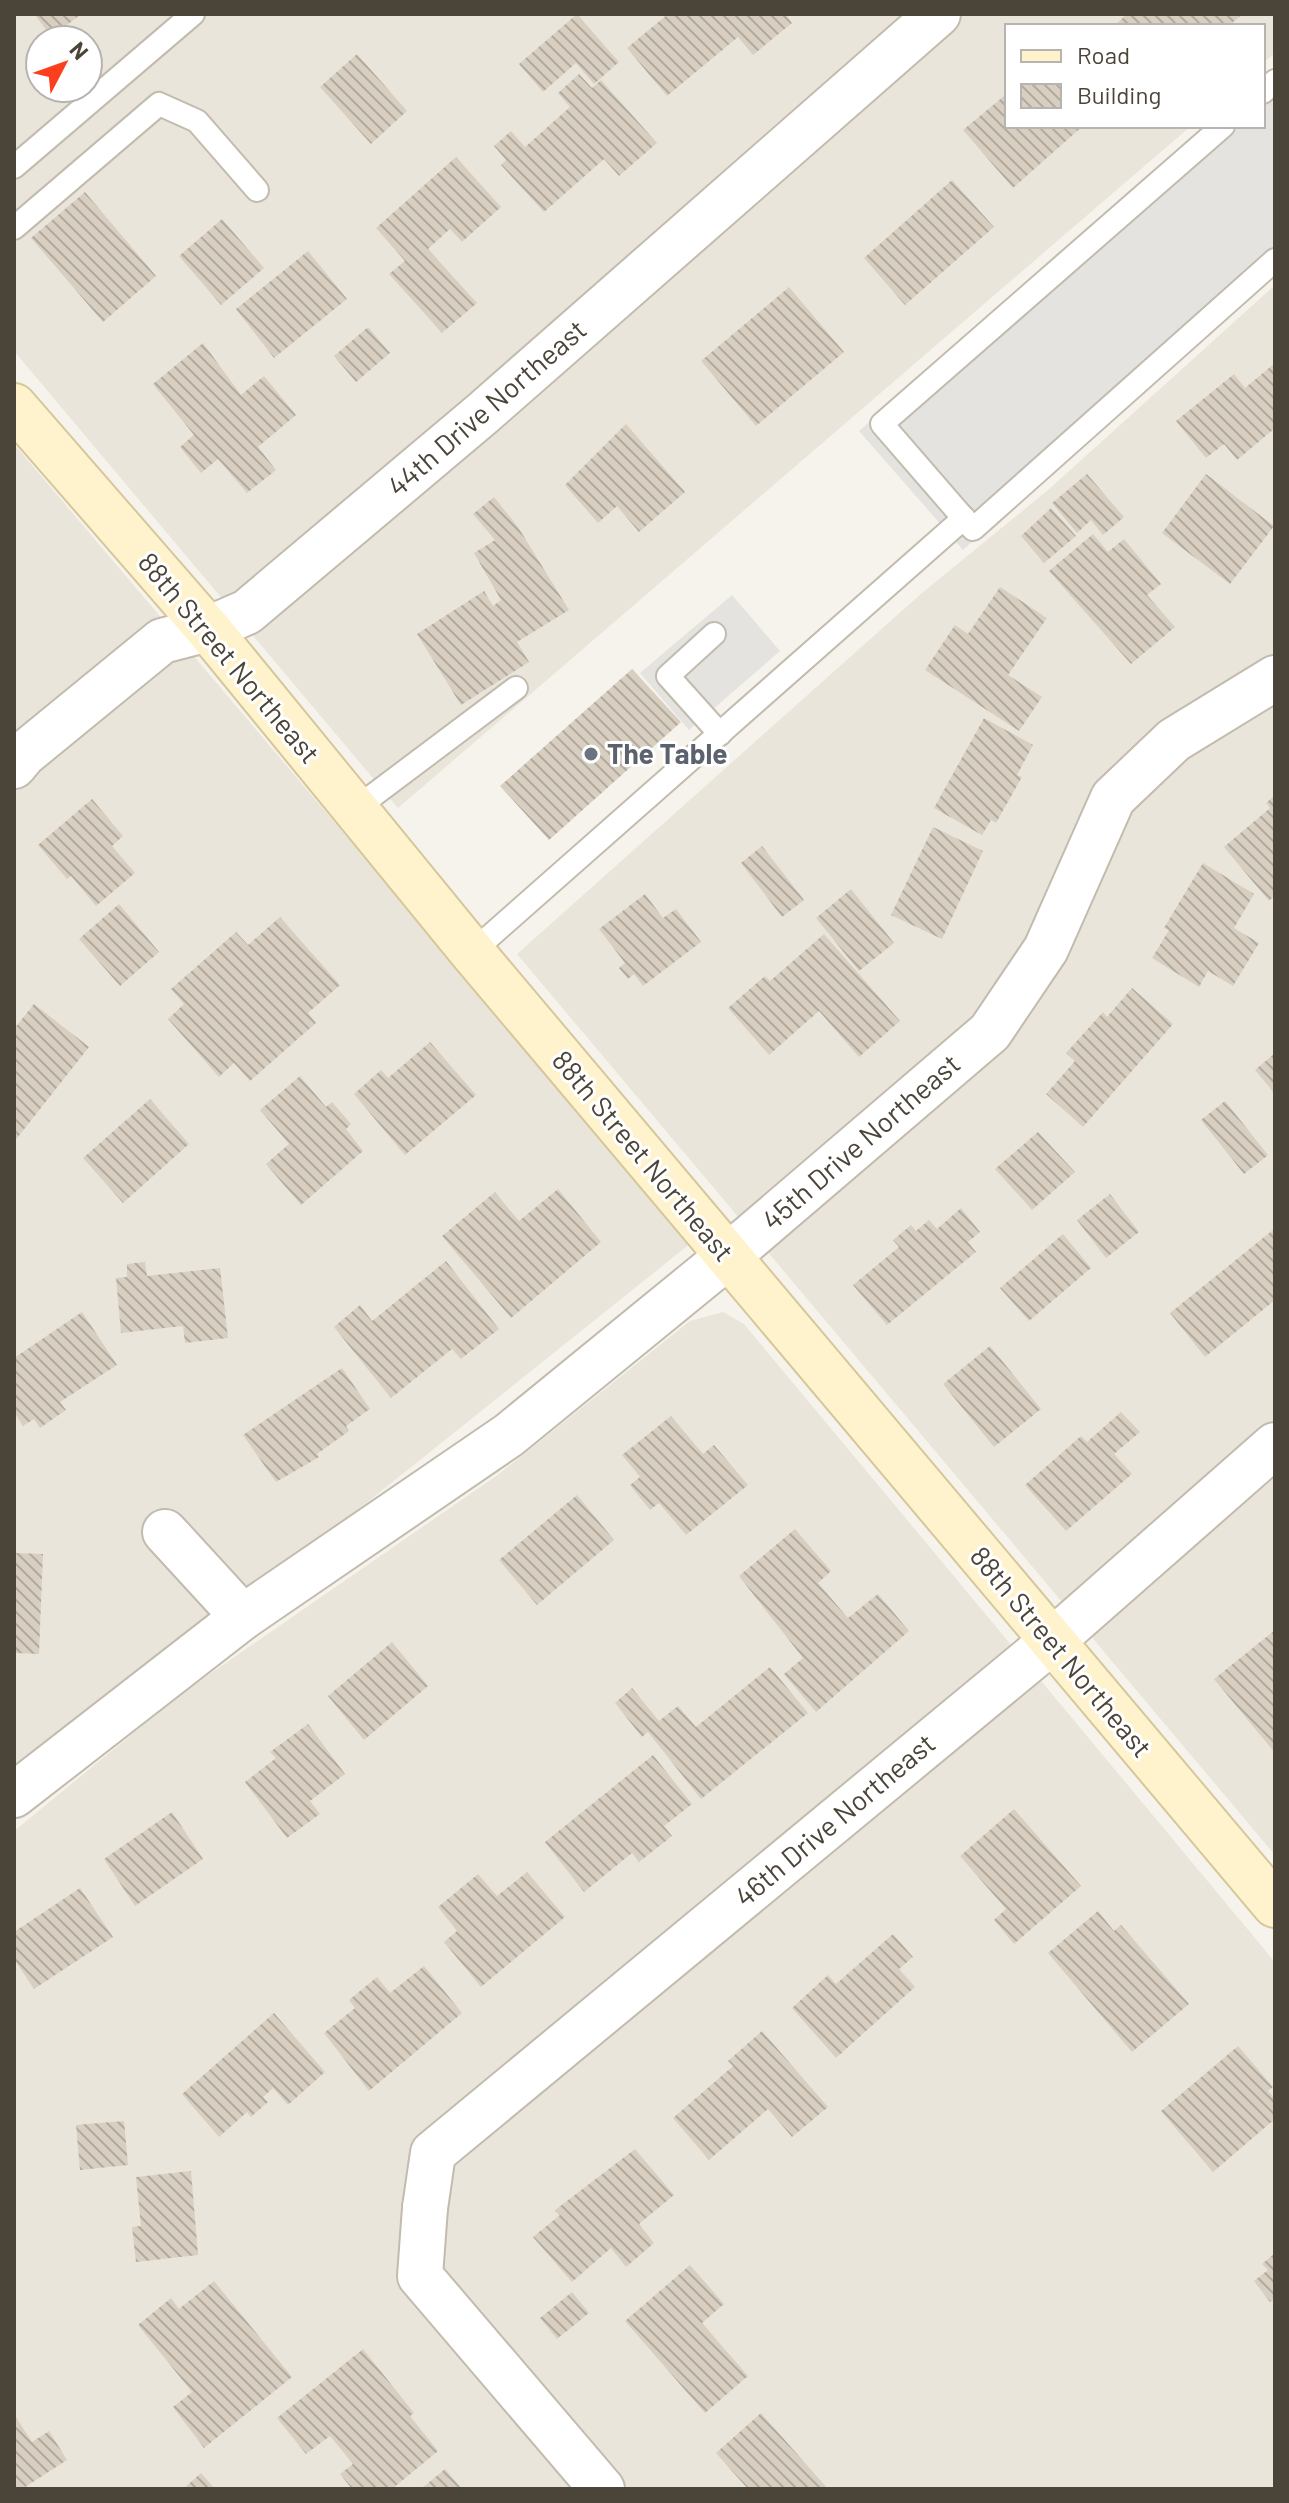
<svg xmlns="http://www.w3.org/2000/svg" width="1289" height="2503" viewBox="0 0 1289 2503" font-family="Barlow,sans-serif">
<defs>
<pattern id="building-back-hatch" width="6" height="6" patternUnits="userSpaceOnUse" patternTransform="scale(2)"><rect width="6" height="6" fill="#d8cfc1"/><path d="M-1 5l2 2M0 0l6 6M5-1l2 2" fill="none" stroke="#b1aa9e"/></pattern>
</defs>
<rect width="100%" height="100%" fill="#f6f3ec"/>
<g fill="#eae5da" fill-rule="evenodd">
<path d="M 14,14 L 1275,14 L 1275,53 L 1263,63 L 1263,26 L 1007,26 L 1007,126 L 1191,126 L 398,808 L 14,351 ZM 40,40 L 88,40 L 88,88 L 40,88 Z"/>
<path d="M 1275,285 L 1275,1855 L 517,954 L 922,593 L 1048,490 Z"/>
<path d="M 14,444 L 691,1243 L 330,1532 L 14,1764 Z"/>
<path d="M 723,1312 L 744,1324 L 1275,1962 L 1275,2489 L 14,2489 L 14,1831 L 181,1694 L 499,1474 L 690,1321 Z"/>
</g>
<g fill="#e5e3e0">
<path d="M 1275,73 L 1275,274 L 963,550 L 859,431 L 1214,126 L 1263,126 L 1263,84 Z"/>
<path d="M 732,595 L 780,651 L 689,730 L 640,673 Z"/>
</g>
<g fill="url(#building-back-hatch)">
<path d="M 34,14 L 81,14 L 52,37 Z"/>
<path d="M 577,14 L 619,62 L 594,84 L 576,63 L 543,92 L 519,64 Z"/>
<path d="M 668,14 L 785,14 L 792,23 L 753,55 L 738,37 L 667,96 L 627,48 Z"/>
<path d="M 1127,14 L 1243,14 L 1232,23 L 1234,26 L 1114,26 Z"/>
<path d="M 357,54 L 407,111 L 371,144 L 320,87 Z"/>
<path d="M 579,74 L 592,88 L 601,80 L 657,143 L 619,176 L 604,159 L 544,212 L 501,165 L 506,160 L 494,146 L 511,131 L 525,147 L 570,107 L 558,93 Z"/>
<path d="M 1004,96 L 1007,99 L 1007,126 L 1083,126 L 1013,188 L 963,130 Z"/>
<path d="M 456,157 L 501,207 L 462,242 L 450,229 L 428,249 L 477,303 L 442,333 L 389,274 L 405,261 L 376,228 Z"/>
<path d="M 952,180 L 994,227 L 905,305 L 864,258 Z"/>
<path d="M 85,192 L 156,276 L 103,322 L 31,238 Z"/>
<path d="M 222,219 L 264,268 L 221,305 L 179,256 Z"/>
<path d="M 308,251 L 347,299 L 274,358 L 236,309 Z"/>
<path d="M 789,287 L 844,352 L 756,426 L 701,361 Z"/>
<path d="M 368,327 L 390,353 L 356,382 L 334,356 Z"/>
<path d="M 203,343 L 241,395 L 264,376 L 296,415 L 258,447 L 276,470 L 247,493 L 218,459 L 201,473 L 180,447 L 194,435 L 153,384 Z"/>
<path d="M 1275,363 L 1275,428 L 1237,460 L 1224,444 L 1206,458 L 1176,421 L 1234,374 L 1245,388 Z"/>
<path d="M 626,424 L 685,492 L 639,532 L 617,506 L 598,523 L 565,485 Z"/>
<path d="M 1087,474 L 1124,517 L 1103,535 L 1091,520 L 1077,533 L 1052,503 Z"/>
<path d="M 1206,474 L 1274,526 L 1230,584 L 1162,533 Z"/>
<path d="M 494,497 L 518,527 L 569,610 L 517,642 L 529,662 L 461,705 L 417,634 L 484,591 L 493,606 L 501,600 L 474,553 L 495,540 L 473,514 Z"/>
<path d="M 1051,508 L 1076,536 L 1044,563 L 1021,536 Z"/>
<path d="M 1093,534 L 1108,552 L 1124,539 L 1161,584 L 1147,595 L 1175,627 L 1131,664 L 1049,571 Z"/>
<path d="M 1000,587 L 1047,618 L 1008,675 L 1042,697 L 1019,731 L 925,670 L 955,625 L 968,634 Z"/>
<path d="M 632,669 L 681,722 L 549,840 L 500,786 Z"/>
<path d="M 984,718 L 1033,745 L 1017,775 L 1022,777 L 996,823 L 991,820 L 982,835 L 934,808 Z"/>
<path d="M 1275,795 L 1275,895 L 1269,901 L 1224,847 L 1270,808 L 1266,803 Z"/>
<path d="M 92,799 L 123,836 L 112,846 L 135,873 L 96,906 L 71,876 L 67,879 L 38,845 Z"/>
<path d="M 933,827 L 983,851 L 942,939 L 891,915 Z"/>
<path d="M 762,846 L 804,900 L 782,917 L 741,863 Z"/>
<path d="M 1203,863 L 1254,894 L 1234,928 L 1259,943 L 1233,986 L 1208,971 L 1199,987 L 1152,958 L 1169,930 L 1164,928 Z"/>
<path d="M 851,889 L 894,943 L 859,971 L 816,918 Z"/>
<path d="M 645,894 L 663,918 L 676,909 L 701,942 L 643,986 L 634,974 L 628,979 L 619,968 L 625,963 L 599,929 Z"/>
<path d="M 119,904 L 159,952 L 120,986 L 79,939 Z"/>
<path d="M 280,917 L 340,985 L 308,1013 L 316,1023 L 250,1081 L 234,1063 L 219,1077 L 168,1019 L 184,1004 L 171,989 L 236,932 L 248,945 Z"/>
<path d="M 824,934 L 900,1021 L 859,1057 L 819,1011 L 769,1055 L 728,1008 L 765,976 L 770,981 Z"/>
<path d="M 1132,988 L 1173,1024 L 1083,1127 L 1046,1094 L 1075,1061 L 1066,1053 L 1103,1012 L 1107,1017 Z"/>
<path d="M 34,1004 L 89,1047 L 14,1142 L 14,1029 Z"/>
<path d="M 430,1042 L 476,1095 L 405,1155 L 354,1094 L 381,1070 L 388,1078 Z"/>
<path d="M 1275,1053 L 1275,1094 L 1255,1070 Z"/>
<path d="M 300,1076 L 326,1107 L 332,1102 L 351,1124 L 346,1129 L 363,1151 L 301,1205 L 266,1164 L 289,1144 L 260,1110 Z"/>
<path d="M 150,1099 L 189,1144 L 123,1203 L 83,1158 Z"/>
<path d="M 1225,1101 L 1268,1155 L 1244,1174 L 1201,1120 Z"/>
<path d="M 1038,1132 L 1075,1172 L 1032,1210 L 995,1169 Z"/>
<path d="M 558,1189 L 601,1242 L 511,1318 L 442,1236 L 495,1192 L 519,1221 Z"/>
<path d="M 1110,1194 L 1139,1232 L 1106,1258 L 1077,1220 Z"/>
<path d="M 961,1208 L 980,1232 L 968,1242 L 976,1252 L 887,1325 L 853,1285 L 899,1247 L 893,1240 L 911,1225 L 916,1231 L 929,1220 L 937,1229 Z"/>
<path d="M 1273,1230 L 1275,1300 L 1205,1357 L 1170,1313 Z"/>
<path d="M 1063,1234 L 1091,1268 L 1029,1321 L 1000,1288 Z"/>
<path d="M 446,1261 L 499,1329 L 461,1359 L 452,1349 L 391,1398 L 334,1327 L 360,1305 L 372,1321 Z"/>
<path d="M 145,1262 L 147,1276 L 220,1268 L 228,1338 L 185,1343 L 183,1326 L 121,1333 L 116,1278 L 127,1277 L 127,1264 Z"/>
<path d="M 82,1312 L 117,1365 L 60,1402 L 66,1410 L 40,1428 L 34,1419 L 23,1426 L 14,1412 L 14,1358 Z"/>
<path d="M 990,1346 L 1041,1409 L 994,1447 L 943,1384 Z"/>
<path d="M 342,1368 L 370,1409 L 346,1426 L 349,1431 L 317,1454 L 319,1457 L 276,1482 L 243,1435 Z"/>
<path d="M 1121,1412 L 1140,1432 L 1114,1454 L 1132,1474 L 1066,1531 L 1025,1485 L 1081,1436 L 1087,1442 Z"/>
<path d="M 671,1416 L 703,1454 L 714,1445 L 748,1485 L 686,1535 L 659,1503 L 650,1510 L 630,1485 L 640,1477 L 622,1455 Z"/>
<path d="M 577,1495 L 614,1540 L 537,1605 L 499,1560 Z"/>
<path d="M 795,1529 L 831,1571 L 818,1583 L 848,1618 L 878,1594 L 909,1631 L 816,1712 L 784,1674 L 803,1658 L 739,1576 Z"/>
<path d="M 14,1553 L 43,1554 L 39,1654 L 14,1653 Z"/>
<path d="M 1275,1630 L 1275,1753 L 1214,1679 Z"/>
<path d="M 392,1642 L 428,1686 L 364,1740 L 328,1696 Z"/>
<path d="M 770,1667 L 808,1713 L 701,1799 L 648,1732 L 642,1737 L 615,1703 L 632,1688 L 659,1721 L 678,1706 L 696,1727 Z"/>
<path d="M 308,1724 L 345,1774 L 310,1801 L 320,1814 L 287,1838 L 245,1782 L 276,1758 L 270,1752 Z"/>
<path d="M 653,1755 L 692,1804 L 664,1826 L 672,1836 L 639,1862 L 632,1853 L 584,1892 L 545,1842 Z"/>
<path d="M 1014,1809 L 1081,1886 L 1014,1944 L 994,1920 L 1006,1909 L 960,1856 Z"/>
<path d="M 172,1812 L 203,1859 L 135,1906 L 104,1859 Z"/>
<path d="M 527,1872 L 565,1917 L 481,1987 L 444,1942 L 457,1931 L 438,1907 L 478,1874 L 497,1896 Z"/>
<path d="M 80,1888 L 113,1937 L 34,1989 L 14,1959 L 14,1932 Z"/>
<path d="M 1098,1911 L 1114,1931 L 1121,1925 L 1189,2004 L 1132,2052 L 1048,1953 Z"/>
<path d="M 893,1934 L 913,1957 L 899,1969 L 915,1987 L 836,2058 L 792,2008 L 828,1975 L 836,1984 Z"/>
<path d="M 424,1966 L 462,2013 L 369,2091 L 324,2033 L 355,2008 L 349,2000 L 377,1977 L 390,1993 Z"/>
<path d="M 274,2013 L 325,2072 L 288,2105 L 273,2088 L 263,2097 L 268,2102 L 251,2117 L 247,2112 L 219,2137 L 182,2094 Z"/>
<path d="M 762,2031 L 828,2107 L 792,2137 L 768,2109 L 709,2160 L 673,2118 L 733,2066 L 728,2061 Z"/>
<path d="M 1238,2046 L 1273,2087 L 1268,2091 L 1275,2099 L 1275,2119 L 1213,2172 L 1161,2111 Z"/>
<path d="M 124,2121 L 128,2165 L 80,2170 L 76,2125 Z"/>
<path d="M 635,2149 L 674,2195 L 639,2224 L 654,2243 L 626,2267 L 611,2248 L 572,2282 L 533,2237 L 560,2215 L 555,2210 Z"/>
<path d="M 191,2171 L 198,2255 L 136,2262 L 132,2227 L 141,2226 L 136,2177 Z"/>
<path d="M 1275,2253 L 1275,2299 L 1270,2302 L 1254,2281 L 1268,2270 L 1262,2264 Z"/>
<path d="M 690,2265 L 724,2304 L 702,2323 L 748,2376 L 705,2413 L 625,2321 Z"/>
<path d="M 214,2281 L 292,2377 L 204,2448 L 173,2407 L 192,2392 L 138,2325 L 171,2298 L 179,2309 Z"/>
<path d="M 572,2292 L 589,2313 L 557,2339 L 540,2318 Z"/>
<path d="M 363,2349 L 414,2413 L 410,2416 L 438,2451 L 392,2489 L 352,2489 L 340,2474 L 353,2464 L 330,2436 L 306,2454 L 277,2418 Z"/>
<path d="M 761,2413 L 828,2489 L 748,2489 L 716,2453 Z"/>
<path d="M 14,2414 L 32,2442 L 49,2431 L 67,2460 L 22,2489 L 14,2489 Z"/>
<path d="M 445,2469 L 462,2489 L 421,2489 Z"/>
<path d="M 201,2473 L 215,2489 L 183,2489 Z"/>
</g>
<g fill="none" stroke-linecap="round" stroke-linejoin="round">
<g stroke="#c2bbae" stroke-width="26">
<g id="service">
<path d="M 1263,92 L 1275,81"/>
<path d="M 1223,126 L 882,424 L 973,529 L 1275,260"/>
<path d="M 14,167 L 193,14"/>
<path d="M 14,228 L 159,104 L 197,121 L 257,190"/>
<path d="M 714,634 L 668,676 L 720,734"/>
<path d="M 355,809 L 516,688"/>
<path d="M 472,952 L 964,518"/>
</g>
</g>
<g stroke="#c2bbae" stroke-width="48">
<g id="minor">
<path d="M 14,766 L 24,754 L 162,641 L 208,629 L 247,612 L 482,414 L 938,14"/>
<path d="M 165,1532 L 243,1617"/>
<path d="M 14,1795 L 243,1617 L 509,1435 L 727,1257 L 990,1032 L 1046,949 L 1113,798 L 1174,740 L 1275,678"/>
<path d="M 425,2208 L 433,2153 L 1051,1642 L 1275,1445"/>
</g>
</g>
<g stroke="#c2bbae" stroke-width="48">
<path id="tertiary" d="M 425,2208 L 420,2276 L 602,2489"/>
</g>
<g stroke="#d6c79b" stroke-width="48">
<path id="secondary" d="M 14,406 L 208,629 L 472,952 L 1275,1905"/>
</g>
<use href="#service" stroke="#fff" stroke-width="22"/>
<use href="#minor" stroke="#fff" stroke-width="44"/>
<use href="#tertiary" stroke="#fff" stroke-width="44"/>
<use href="#secondary" stroke="#fff3cd" stroke-width="44"/>
</g>
<circle fill="#6b7280" stroke="#fff" stroke-width="3" cx="591" cy="754" r="8"/>
<g text-anchor="middle" stroke-width="6" stroke-linejoin="round" paint-order="stroke">
<g font-size="28" fill="#4b4439" stroke="#fff">
<text transform="translate(487 408) rotate(-41)" y="10">44th Drive Northeast</text>
<text transform="translate(229 658) rotate(50)" y="10">88th Street Northeast</text>
<text transform="translate(861 1142) rotate(-41)" y="10">45th Drive Northeast</text>
<text transform="translate(643 1156) rotate(50)" y="10">88th Street Northeast</text>
<text transform="translate(1061 1652) rotate(50)" y="10">88th Street Northeast</text>
<text transform="translate(835 1820) rotate(-40)" y="10">46th Drive Northeast</text>
</g>
<g font-size="28" font-weight="bold" fill="#5b616d" stroke="#fff" text-anchor="start">
<text x="607" y="764">The Table</text>
</g>
</g>
<rect width="1289" height="2503" fill="none" stroke="#4b4439" stroke-width="32"/>
<rect x="1005" y="24" width="260" height="104" fill="#ffffff" stroke="#b7b4b0" stroke-width="2"/>
<rect x="1021" y="50" width="40" height="12" fill="#fff3cd" stroke="#b7b4b0" stroke-width="2"/>
<text x="1077" y="64" font-size="24" fill="#4b4439">Road</text>
<rect x="1021" y="84" width="40" height="24" fill="url(#building-back-hatch)" stroke="#b7b4b0" stroke-width="2"/>
<text x="1077" y="104" font-size="24" fill="#4b4439">Building</text>
<g transform="translate(64 64) rotate(49)"><circle r="38" fill="#ffffff" stroke="#b7b4b0" stroke-width="2"/>
<path d="M0-6L14 30L0 20L-14 30Z" fill="#fc3f1d"/>
<text y="-12" font-size="22" font-weight="bold" text-anchor="middle" fill="#4b4439">N</text>
</g>
</svg>
